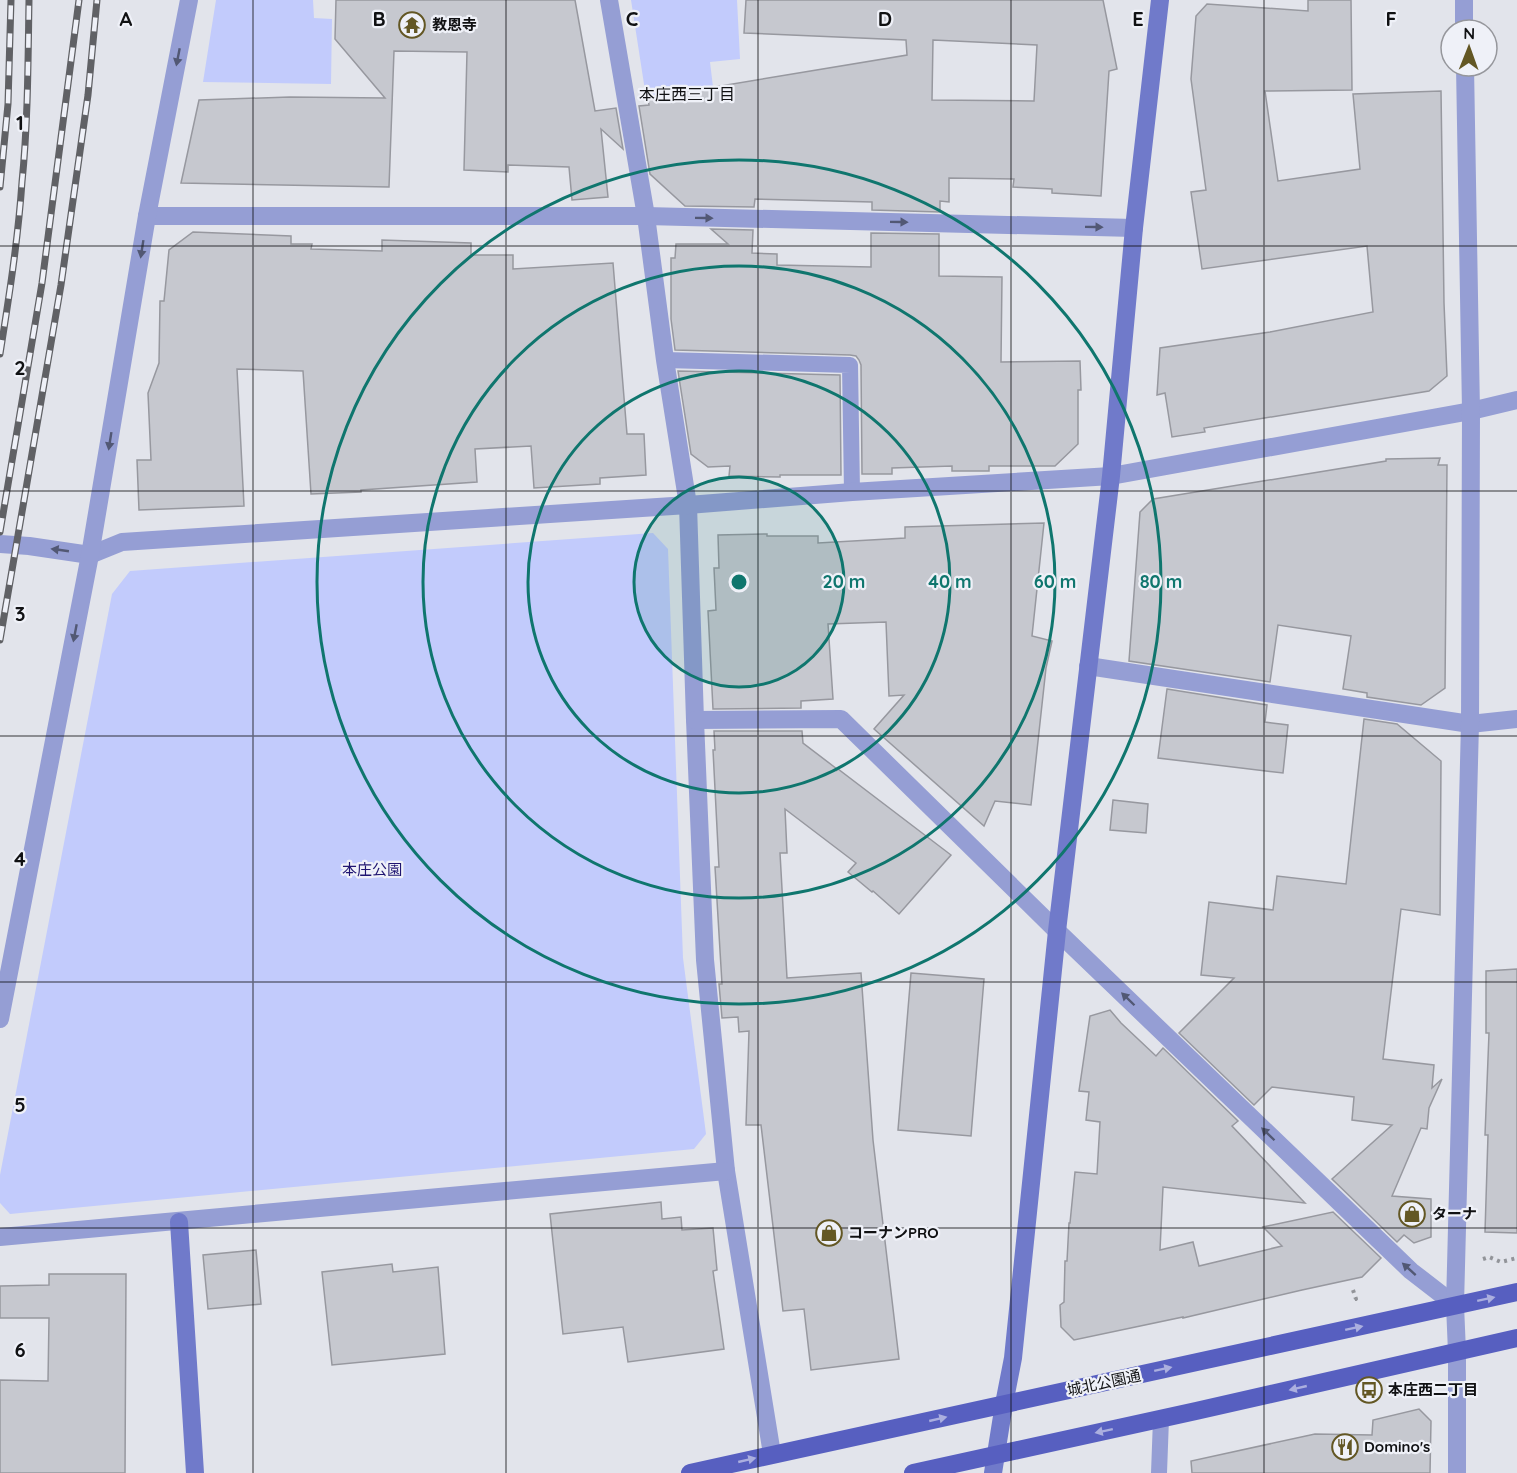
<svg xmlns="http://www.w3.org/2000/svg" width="1517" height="1473" viewBox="0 0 1517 1473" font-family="Quicksand,'Noto Sans JP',sans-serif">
<rect width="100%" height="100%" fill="#e2e4eb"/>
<g fill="#c2cbfc">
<path d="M 216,0 L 313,0 L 314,18 L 332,19 L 331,84 L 203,82 Z"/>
<path d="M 631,0 L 737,0 L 740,59 L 710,62 L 713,87 L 646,97 Z"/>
<path d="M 653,533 L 668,549 L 683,958 L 706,1134 L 694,1149 L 10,1214 L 0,1203 L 0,1175 L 112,594 L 130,571 Z"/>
</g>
<g fill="#c6c8cf" stroke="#97989f" stroke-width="1.5" fill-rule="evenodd">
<path d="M 336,0 L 575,0 L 595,111 L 616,108 L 623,149 L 601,129 L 608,197 L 572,200 L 569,167 L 508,165 L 508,172 L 464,170 L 467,52 L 394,51 L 389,187 L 181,183 L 199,100 L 290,97 L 385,98 L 335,39 Z"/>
<path d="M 746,0 L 1103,0 L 1117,69 L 1109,71 L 1101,196 L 1052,193 L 1052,189 L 1013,187 L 1014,179 L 949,178 L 949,202 L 940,201 L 940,212 L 872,210 L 872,202 L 755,199 L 754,207 L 685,206 L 650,174 L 639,106 L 649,105 L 648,98 L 907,55 L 906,40 L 744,33 ZM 933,40 L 1037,45 L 1034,101 L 932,100 Z"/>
<path d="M 1308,0 L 1351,0 L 1352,90 L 1265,91 L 1278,181 L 1360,169 L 1353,94 L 1441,91 L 1444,303 L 1447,376 L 1429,391 L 1204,428 L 1205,432 L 1172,437 L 1165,393 L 1157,395 L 1160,348 L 1270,332 L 1373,312 L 1367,246 L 1202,269 L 1191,192 L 1206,190 L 1191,79 L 1196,16 L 1207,4 L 1308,11 Z"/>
<path d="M 711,229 L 753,230 L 752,253 L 777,254 L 777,265 L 871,267 L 871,233 L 939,234 L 939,276 L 1002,277 L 1001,362 L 1080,361 L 1081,390 L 1078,390 L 1078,444 L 1055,466 L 989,466 L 989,471 L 952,471 L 952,466 L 892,468 L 892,474 L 862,474 L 861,365 L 859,360 L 856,356 L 850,355 L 675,350 L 671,319 L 671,258 L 675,258 L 676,244 L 728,244 Z"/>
<path d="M 193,232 L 291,236 L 291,244 L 312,244 L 311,249 L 382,251 L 382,240 L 471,243 L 471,255 L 513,255 L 513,269 L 613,263 L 627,434 L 644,434 L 646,475 L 600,478 L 600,484 L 534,488 L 531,446 L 475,449 L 477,482 L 361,490 L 361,492 L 311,494 L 303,371 L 237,369 L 244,506 L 139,510 L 137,460 L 151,460 L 148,393 L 159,363 L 160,301 L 164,301 L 169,250 Z"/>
<path d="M 678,371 L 840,375 L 841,475 L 780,475 L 780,477 L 729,476 L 730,466 L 708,467 L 691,454 Z"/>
<path d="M 1440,458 L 1438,465 L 1447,465 L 1445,688 L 1421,705 L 1367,697 L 1367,693 L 1343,689 L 1351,636 L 1278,625 L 1270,682 L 1129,661 L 1140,512 L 1153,499 L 1386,461 L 1386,459 Z"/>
<path d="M 1044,523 L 1032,636 L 1052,641 L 1046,668 L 1031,805 L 995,801 L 984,826 L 874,729 L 904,695 L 889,696 L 886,622 L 828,624 L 833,699 L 801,701 L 801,708 L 713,709 L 708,611 L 716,610 L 714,568 L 719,568 L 718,535 L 767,534 L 767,536 L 818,536 L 818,543 L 905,538 L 905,527 Z"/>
<path d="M 1167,689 L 1267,705 L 1265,722 L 1288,725 L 1283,773 L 1158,758 Z"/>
<path d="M 1364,719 L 1397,724 L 1441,761 L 1440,915 L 1401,909 L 1383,1059 L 1434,1065 L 1432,1088 L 1442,1079 L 1429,1108 L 1427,1129 L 1421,1128 L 1392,1196 L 1431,1199 L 1431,1237 L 1414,1243 L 1404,1235 L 1397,1242 L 1332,1179 L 1392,1125 L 1352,1120 L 1354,1097 L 1272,1087 L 1254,1105 L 1179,1033 L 1234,978 L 1201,975 L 1209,902 L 1273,910 L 1277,876 L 1346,884 Z"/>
<path d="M 714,731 L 802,731 L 803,743 L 837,769 L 837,770 L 838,769 L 951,855 L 899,914 L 873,891 L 872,892 L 848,872 L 856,863 L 785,809 L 787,853 L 780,853 L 787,978 L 861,973 L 873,1140 L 899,1359 L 811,1370 L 804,1309 L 783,1311 L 761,1125 L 746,1125 L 749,1031 L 739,1032 L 738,1017 L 722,1018 L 719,984 L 722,984 L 715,867 L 719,867 L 713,750 L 715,750 Z"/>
<path d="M 1113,800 L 1148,804 L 1146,833 L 1110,830 Z"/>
<path d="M 1517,969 L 1517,1233 L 1485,1232 L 1488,1135 L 1485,1135 L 1489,1033 L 1486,1033 L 1486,971 Z"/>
<path d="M 911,973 L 984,979 L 971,1136 L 898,1130 Z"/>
<path d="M 1110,1010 L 1121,1023 L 1156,1056 L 1163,1048 L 1238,1121 L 1232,1126 L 1305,1203 L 1163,1187 L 1160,1250 L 1193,1242 L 1199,1266 L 1282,1246 L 1263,1227 L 1333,1212 L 1381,1258 L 1362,1277 L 1302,1290 L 1183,1318 L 1183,1317 L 1074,1340 L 1061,1327 L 1060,1305 L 1064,1302 L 1065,1261 L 1067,1261 L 1069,1223 L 1070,1223 L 1075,1172 L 1097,1174 L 1100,1122 L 1086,1120 L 1089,1092 L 1079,1091 L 1090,1016 Z"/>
<path d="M 661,1202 L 662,1219 L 681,1217 L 682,1230 L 713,1228 L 717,1270 L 713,1271 L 724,1349 L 628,1362 L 623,1327 L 563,1334 L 550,1214 Z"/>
<path d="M 256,1250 L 261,1304 L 208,1309 L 203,1255 Z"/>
<path d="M 392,1264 L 393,1272 L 438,1267 L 445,1354 L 332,1365 L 322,1272 Z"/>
<path d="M 49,1274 L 126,1274 L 125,1473 L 0,1473 L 0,1380 L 48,1381 L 49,1318 L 0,1318 L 0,1286 L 49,1285 Z"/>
<path d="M 1419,1409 L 1431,1421 L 1430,1473 L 1192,1473 L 1191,1461 L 1315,1434 L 1372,1435 L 1373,1420 Z"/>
</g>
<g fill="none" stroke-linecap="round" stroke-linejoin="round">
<g stroke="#929499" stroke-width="4" stroke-dasharray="3 4.5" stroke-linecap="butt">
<path d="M 1483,1259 L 1489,1257 L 1501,1262 L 1517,1258"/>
<path d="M 1353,1290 L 1356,1299 L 1354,1299"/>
</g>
<g stroke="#959ed4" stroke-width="16">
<path d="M 665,360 L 850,365 L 852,492"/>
<path d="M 1159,1473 L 1161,1419"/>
</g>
<g stroke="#959ed4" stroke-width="18">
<path d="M 609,0 L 646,216 L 665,360 L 688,505 L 695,720 L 705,960 L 726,1171 L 772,1454"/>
<path d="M 1464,0 L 1464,30"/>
<path d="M 147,216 L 646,216 L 1134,228"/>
<path d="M 0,544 L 29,546 L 90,555 L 122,542 L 688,505 L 852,492 L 1111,476 L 1471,411 L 1517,400"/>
<path d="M 1088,666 L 1470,724 L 1517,719"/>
<path d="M 695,720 L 841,719 L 1057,931 L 1411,1271 L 1455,1305"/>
<path d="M 0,1019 L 90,555 L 147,216 L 189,0"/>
<path d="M 0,1237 L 726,1171"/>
<path d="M 1457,1473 L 1457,1352 L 1455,1305 L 1470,724 L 1471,411 L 1465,66"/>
</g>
<g stroke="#707aca" stroke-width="18">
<path d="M 179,1222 L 195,1473"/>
<path d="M 993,1473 L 1004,1404 L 1013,1358 L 1057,931 L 1111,476 L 1134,228 L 1160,0"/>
</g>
<g stroke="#575fc0" stroke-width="18">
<path d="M 690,1473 L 1517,1292"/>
<path d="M 913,1473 L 1196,1411 L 1517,1338"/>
</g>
<g stroke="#606165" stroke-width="7">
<g id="rail">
<path d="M 0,187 L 8,104 L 11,0"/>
<path d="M 0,354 C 9,297 18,240 22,182 C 28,122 28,61 29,0"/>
<path d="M 0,532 L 42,283 L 79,0"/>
<path d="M 0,640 L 61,285 L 88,95 L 97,0"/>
</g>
</g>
<use href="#rail" stroke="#eff1f8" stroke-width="4.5" stroke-dasharray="14" stroke-linecap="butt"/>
</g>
<defs><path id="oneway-solid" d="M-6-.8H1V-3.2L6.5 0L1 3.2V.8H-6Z" transform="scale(1.5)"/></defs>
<g fill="#525874">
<use href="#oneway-solid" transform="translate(178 57) rotate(101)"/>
<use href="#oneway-solid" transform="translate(704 218) rotate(1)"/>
<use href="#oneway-solid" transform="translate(899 222) rotate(1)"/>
<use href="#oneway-solid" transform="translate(1094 227) rotate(1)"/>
<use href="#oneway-solid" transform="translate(142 249) rotate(99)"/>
<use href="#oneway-solid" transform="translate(110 441) rotate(99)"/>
<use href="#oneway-solid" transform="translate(60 550) rotate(-172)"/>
<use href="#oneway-solid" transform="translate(75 633) rotate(101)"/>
<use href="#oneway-solid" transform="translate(1128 999) rotate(-136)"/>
<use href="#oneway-solid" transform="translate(1268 1134) rotate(-136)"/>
<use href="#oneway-solid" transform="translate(1409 1269) rotate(-138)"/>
</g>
<g fill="#abafdf">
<use href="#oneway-solid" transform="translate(1486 1299) rotate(-12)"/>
<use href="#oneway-solid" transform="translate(1354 1328) rotate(-12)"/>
<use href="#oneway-solid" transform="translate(1163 1369) rotate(-12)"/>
<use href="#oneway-solid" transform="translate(1298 1388) rotate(167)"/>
<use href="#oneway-solid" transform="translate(938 1419) rotate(-13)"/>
<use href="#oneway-solid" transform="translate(1104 1431) rotate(168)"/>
<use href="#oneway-solid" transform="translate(747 1460) rotate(-13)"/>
</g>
<path fill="none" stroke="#101113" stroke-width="1.5" stroke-opacity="0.55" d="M 253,0 L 253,1473M 506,0 L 506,1473M 758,0 L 758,1473M 1011,0 L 1011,1473M 1264,0 L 1264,1473M 0,246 L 1517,246M 0,491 L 1517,491M 0,736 L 1517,736M 0,982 L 1517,982M 0,1228 L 1517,1228"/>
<circle cx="739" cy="582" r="105" fill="#0f766e" fill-opacity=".12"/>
<g fill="none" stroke="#0f766e" stroke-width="3">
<circle cx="739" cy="582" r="105"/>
<circle cx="739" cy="582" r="211"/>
<circle cx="739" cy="582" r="316"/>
<circle cx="739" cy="582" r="422"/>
</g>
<defs>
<g id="temple-ring" transform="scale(1.35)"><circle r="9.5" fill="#eff1f8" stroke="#635724" stroke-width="1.5"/><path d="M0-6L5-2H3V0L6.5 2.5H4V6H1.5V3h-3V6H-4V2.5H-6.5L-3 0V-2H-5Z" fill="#635724"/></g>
<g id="shop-ring" transform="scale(1.35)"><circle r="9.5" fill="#eff1f8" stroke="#635724" stroke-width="1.5"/><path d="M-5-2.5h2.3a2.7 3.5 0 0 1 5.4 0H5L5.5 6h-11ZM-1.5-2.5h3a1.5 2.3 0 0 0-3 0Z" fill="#635724"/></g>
<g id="bus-ring" transform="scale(1.35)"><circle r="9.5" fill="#eff1f8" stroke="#635724" stroke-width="1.5"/><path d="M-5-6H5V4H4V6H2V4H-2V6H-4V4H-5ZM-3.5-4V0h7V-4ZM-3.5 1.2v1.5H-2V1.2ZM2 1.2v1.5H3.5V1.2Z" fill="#635724"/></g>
<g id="restaurant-ring" transform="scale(1.35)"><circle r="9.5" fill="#eff1f8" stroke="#635724" stroke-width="1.5"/><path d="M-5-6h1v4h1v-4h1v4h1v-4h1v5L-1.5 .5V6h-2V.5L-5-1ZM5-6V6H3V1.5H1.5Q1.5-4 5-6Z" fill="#635724"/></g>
</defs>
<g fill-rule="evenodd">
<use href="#temple-ring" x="412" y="25"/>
<use href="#shop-ring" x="1412" y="1214"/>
<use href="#shop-ring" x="829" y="1233"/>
<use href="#bus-ring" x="1369" y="1390"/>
<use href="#restaurant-ring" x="1345" y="1447"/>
</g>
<g text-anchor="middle" stroke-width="4.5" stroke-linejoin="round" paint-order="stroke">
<g font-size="15" font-weight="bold" fill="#101113" stroke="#eff1f8" text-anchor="start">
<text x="432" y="30">教恩寺</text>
<text x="1432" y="1219">ターナ</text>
<text x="848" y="1238">コーナンPRO</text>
<text x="1388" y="1395">本庄西二丁目</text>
<text x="1364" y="1452">Domino's</text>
</g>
<g font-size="15" fill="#1f1571" stroke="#eff1f8">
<text x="372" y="875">本庄公園</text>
</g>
<g font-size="15" fill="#101113" stroke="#eff1f8">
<text transform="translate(1104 1383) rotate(-12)" y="5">城北公園通</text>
</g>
<g font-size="16" fill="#101113" stroke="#eff1f8">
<text x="687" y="100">本庄西三丁目</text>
</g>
</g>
<g font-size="20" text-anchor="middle" font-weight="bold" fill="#101113" stroke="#eff1f8" stroke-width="4.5" stroke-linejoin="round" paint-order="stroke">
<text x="126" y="26">A</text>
<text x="379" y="26">B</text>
<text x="632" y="26">C</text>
<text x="885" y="26">D</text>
<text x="1138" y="26">E</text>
<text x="1391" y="26">F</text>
<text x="20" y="130">1</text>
<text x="20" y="375">2</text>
<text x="20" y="621">3</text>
<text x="20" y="866">4</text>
<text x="20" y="1112">5</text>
<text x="20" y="1357">6</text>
</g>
<circle cx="739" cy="582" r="9" fill="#0f766e" stroke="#eff1f8" stroke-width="3"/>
<g font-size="18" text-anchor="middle" font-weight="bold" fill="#0f766e" stroke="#eff1f8" stroke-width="4.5" stroke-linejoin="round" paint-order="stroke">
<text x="844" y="588">20 m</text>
<text x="950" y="588">40 m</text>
<text x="1055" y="588">60 m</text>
<text x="1161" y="588">80 m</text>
</g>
<g transform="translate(1469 48) rotate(1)"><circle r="28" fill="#eff1f8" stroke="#96979c" stroke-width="1.5"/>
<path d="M0-4.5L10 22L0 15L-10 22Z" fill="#635724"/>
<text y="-9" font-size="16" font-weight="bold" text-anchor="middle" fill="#101113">N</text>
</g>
</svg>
